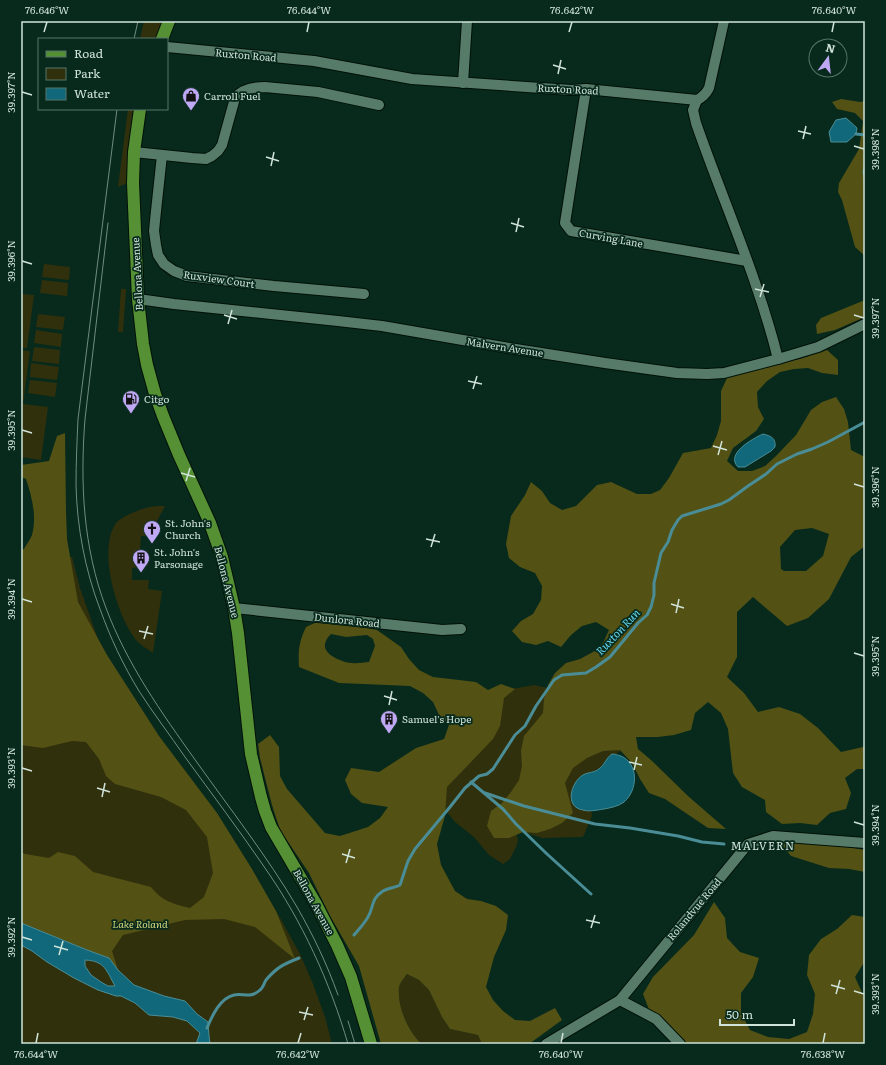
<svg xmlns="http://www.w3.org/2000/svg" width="886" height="1065" viewBox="0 0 886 1065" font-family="Literata,serif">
<rect width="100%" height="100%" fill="#072a1c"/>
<g fill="#31300c">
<path d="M 144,21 L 162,21 L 156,39 L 140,39 Z"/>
<path d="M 128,109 L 135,109 L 128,150 L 127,183 L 118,187 Z"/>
<path d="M 44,264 L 70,267 L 69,280 L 42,277 Z"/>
<path d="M 42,280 L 68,283 L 67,296 L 40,293 Z"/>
<path d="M 121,289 L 126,289 L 123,332 L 118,332 Z"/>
<path d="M 21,294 L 34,295 L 27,348 L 21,348 Z"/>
<path d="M 38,314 L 65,317 L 63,330 L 36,327 Z"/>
<path d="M 36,330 L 62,334 L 61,347 L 34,343 Z"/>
<path d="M 34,347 L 60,350 L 59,364 L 32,361 Z"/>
<path d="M 21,350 L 30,351 L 23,404 L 48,407 L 41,460 L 21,457 Z"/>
<path d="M 31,363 L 59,367 L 57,380 L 30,377 Z"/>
<path d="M 30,380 L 57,383 L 55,397 L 28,393 Z"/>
<path d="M 165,506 L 149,536 L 141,536 L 140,551 L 148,551 L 148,566 L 132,568 L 132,580 L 149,580 L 148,589 L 162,591 L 153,653 C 148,649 140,645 136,640 C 117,616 97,550 116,523 C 121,517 138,510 146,508 C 152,506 159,506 165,506 Z"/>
<path d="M 72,557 L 80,588 L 101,648 L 132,704 L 216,821 L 279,916 L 300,954 L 313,984 L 325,1017 L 332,1044 L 21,1044 L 21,562 Z"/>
<path d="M 534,685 L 548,688 L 622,750 L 616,754 L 608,757 L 600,768 L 592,772 L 583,775 L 582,810 L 591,810 L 592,816 L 583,837 L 542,838 L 515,829 L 518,840 L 516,847 L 510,859 L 503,864 L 489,855 L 474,837 L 455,822 L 435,797 L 478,720 L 512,689 Z"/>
<path d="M 407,974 L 419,980 L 429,990 L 442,1017 L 450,1029 L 478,1035 L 482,1044 L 422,1044 C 408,1032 397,1006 399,987 C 400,983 404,978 407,974 Z"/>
</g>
<g fill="#535114" fill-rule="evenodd">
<path d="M 841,99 L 860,102 L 865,101 L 865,256 L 855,247 L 842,200 L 838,192 L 839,183 L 859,149 L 863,121 L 855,113 L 837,109 L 832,102 Z"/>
<path d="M 865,300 L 865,317 L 835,330 L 817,334 L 816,325 L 821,318 Z"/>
<path d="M 827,350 L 838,360 L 838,375 L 822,373 L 808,368 L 794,369 L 780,372 L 767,381 L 757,392 L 758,407 L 764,419 L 756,431 L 733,448 L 727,461 L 738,471 L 752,471 L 765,466 L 776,456 L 796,435 L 811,410 L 822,402 L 836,397 L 844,409 L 848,422 L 851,450 L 865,457 L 865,546 L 851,557 L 829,599 L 808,618 L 787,626 L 753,597 L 737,612 L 737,657 L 727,677 L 744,693 L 758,712 L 779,707 L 800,714 L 818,728 L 841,752 L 863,747 L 865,745 L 865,769 L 857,769 L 845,778 L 851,793 L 846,809 L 830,813 L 817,825 L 800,823 L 782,824 L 766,812 L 765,800 L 742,787 L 733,773 L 728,729 L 721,713 L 708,702 L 695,713 L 691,730 L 674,735 L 658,737 L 636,737 L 638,749 L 651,760 L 688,796 L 726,829 L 708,828 L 665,799 L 649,793 L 640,779 L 632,763 L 620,750 L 603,751 L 587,758 L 573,768 L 565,783 L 573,813 L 562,823 L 550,829 L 537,833 L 523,832 L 509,838 L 494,838 L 487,826 L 491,811 L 502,803 L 511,792 L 519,780 L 522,766 L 521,751 L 524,736 L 543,713 L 544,699 L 548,685 L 555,673 L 566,663 L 580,659 L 593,652 L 603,643 L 609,630 L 596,622 L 582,626 L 571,635 L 561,647 L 548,641 L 536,645 L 522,642 L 512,631 L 521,621 L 533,614 L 541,600 L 542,586 L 535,573 L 520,567 L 509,558 L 506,544 L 511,516 L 525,495 L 531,482 L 542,491 L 550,503 L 562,510 L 576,506 L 597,485 L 611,482 L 637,494 L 651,494 L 660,490 L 669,478 L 683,453 L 711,448 L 717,435 L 721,421 L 721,391 L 727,378 L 758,367 L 800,359 ZM 812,528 L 829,534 L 823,556 L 806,571 L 784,571 L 781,569 L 780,547 L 795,530 Z"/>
<path d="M 65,433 L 66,512 L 67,539 L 78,602 L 107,655 L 159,736 L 217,813 L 252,869 L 276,911 L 295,959 L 255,927 L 224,919 L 185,920 L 123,935 L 112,951 L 118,970 L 109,958 L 87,950 L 21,923 L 21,852 L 25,854 L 49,858 L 58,852 L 75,856 L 93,872 L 151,887 C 162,901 173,904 190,908 L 204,897 L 213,873 L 207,837 L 186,810 L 161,797 L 115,784 L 106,776 L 99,759 L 86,742 L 72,741 L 43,748 L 21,745 L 21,550 L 24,549 C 26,545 30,540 32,535 C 37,517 32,497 26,479 L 21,477 L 21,465 L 49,461 L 57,436 Z"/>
<path d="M 319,621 L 349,624 L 377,630 L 401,647 L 409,659 L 419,670 L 433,677 L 476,682 L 488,690 L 501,684 L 515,689 L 504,698 L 500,726 L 493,739 L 447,787 L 445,816 L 437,844 L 441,865 L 455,891 L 467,899 L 481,901 L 496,906 L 508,915 L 506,930 L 494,957 L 486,987 L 493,1000 L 503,1011 L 515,1020 L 530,1021 L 555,1008 L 562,1020 L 529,1044 L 482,1044 L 478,1035 L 450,1029 L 442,1017 L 429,990 L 419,980 L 407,974 C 404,978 400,983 399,987 C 397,1006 408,1032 422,1044 L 381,1044 L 359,966 L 330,916 L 309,873 L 280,830 L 272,805 L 260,758 L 258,744 L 270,735 L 279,747 L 280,776 L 287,789 L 325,833 L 340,836 L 368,827 L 380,818 L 388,807 L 362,803 L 351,794 L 345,780 L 351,768 L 379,772 L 416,748 L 444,739 L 449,725 L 439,715 L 433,702 L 423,693 L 410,686 L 339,683 L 299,667 C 298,650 299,642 306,627 ZM 331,634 L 346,637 L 367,635 L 373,639 L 375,646 L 369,662 C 363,662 358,664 352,663 C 348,663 344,662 340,660 C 326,654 319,646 331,634 Z"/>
<path d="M 805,841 L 825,843 L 865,850 L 865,872 L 849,869 L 829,868 L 791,856 L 781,844 Z"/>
<path d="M 714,902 L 725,918 L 727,938 L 740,952 L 759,958 L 753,977 L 741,993 L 741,1013 L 750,1030 L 768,1037 L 789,1039 L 807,1032 L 813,1014 L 815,994 L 807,975 L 809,955 L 821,939 L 837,929 L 852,915 L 865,917 L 865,961 L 855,977 L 863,995 L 865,996 L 865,1044 L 686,1044 L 650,1012 L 643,994 L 653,977 L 694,935 Z"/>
</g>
<g fill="#10687a" stroke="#4a8d96" fill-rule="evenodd">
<path d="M 846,118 L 857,128 L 856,134 L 847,142 L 831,142 L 829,132 L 836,120 Z"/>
<path d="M 763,434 C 771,436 776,438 775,447 L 771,451 L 745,467 L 738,467 C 725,454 752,439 763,434 Z"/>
<path d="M 612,754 C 616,754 617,755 621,756 C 639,764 638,790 624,802 C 619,806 610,808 604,809 C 597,810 589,812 583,810 C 564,807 571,782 583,775 C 588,772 595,773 600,768 C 605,764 606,758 612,754 Z"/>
<path d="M 21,923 L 87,950 L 109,958 L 118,970 L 134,985 L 164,996 L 185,1001 L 197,1014 L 208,1022 L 209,1036 L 210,1044 L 196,1044 L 200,1033 L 187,1021 L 173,1017 L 149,1015 L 135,1003 L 121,996 L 116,996 L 98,990 L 74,978 L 47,962 L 32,951 L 21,945 ZM 85,960 C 105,961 106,970 115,986 L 108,986 L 101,982 L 91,975 L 85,966 Z"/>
</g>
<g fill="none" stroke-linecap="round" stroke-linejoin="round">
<g stroke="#4a8d96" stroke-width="3">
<path d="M 856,134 L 865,135"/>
<path d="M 865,167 L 864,172 L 865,177"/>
<path d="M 471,782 L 503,809 L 516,824 L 547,854 L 591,894"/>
<path d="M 485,793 L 524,806 L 595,824 L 630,828 L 678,836 L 702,842 L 724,844"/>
<path d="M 354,935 C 359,929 366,922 369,915 C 374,905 371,899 383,891 C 387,888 395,888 400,885 L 408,861 L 415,849 L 450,807 L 465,788 L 479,776 L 487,774 L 493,769 L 515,735 L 525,726 L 536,706 L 554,680 L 562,675 L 586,673 L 596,667 L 610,657 L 638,623 L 647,615 L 651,607 L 654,595 L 654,583 L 661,553 L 668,542 L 672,530 L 678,520 L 682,516 L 721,504 L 729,500 L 748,486 L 766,474 L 777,464 L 797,454 L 812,449 L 828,442 L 865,422"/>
<path d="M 207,1028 C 212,1016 220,998 234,995 C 244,993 250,999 260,990 C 263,988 264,983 266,980 C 277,967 284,964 299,958"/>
</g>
<g stroke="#001108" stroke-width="12">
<g id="minor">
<path d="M 167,47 L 314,61 L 412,79 L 571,90 L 586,89 L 697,100"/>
<path d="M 463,83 L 467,21"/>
<path d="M 586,89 L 565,223 L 571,231 L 747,261"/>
<path d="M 697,100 L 693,110 L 696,123 C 723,201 758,278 778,359"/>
<path d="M 697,100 C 703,97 706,94 709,88 L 724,21"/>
<path d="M 134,152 L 192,158 L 206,159 L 212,156 L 218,151 L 222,145 L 235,98 C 242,89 254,87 265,87 L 318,92 L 379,105"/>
<path d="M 162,155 L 156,211 L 154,231 L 156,245 L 158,255 L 164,264 L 174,271 L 187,276 L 274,286 L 364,294"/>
<path d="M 138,299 L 174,304 L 338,321 L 382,326 L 509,348 L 605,363 L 677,373 L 707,374 L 724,373 L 778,359 L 818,347 L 865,324"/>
<path d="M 234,608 L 442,630 L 461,629"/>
<path d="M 620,1000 L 656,1019 L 680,1044"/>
<path d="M 546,1044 L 620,1000 L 748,844 L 773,836 L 865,843"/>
</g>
</g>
<g stroke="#001108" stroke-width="14">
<g id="major">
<path d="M 162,39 L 169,21"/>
<path d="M 140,109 L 134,152 L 133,183 L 138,299 L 143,344 L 147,365 L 155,394 L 163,416 L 179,455 L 210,523 L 222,557 L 234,608 L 238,633 L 251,754 L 261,797 L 265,811 L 271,827 L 316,904 L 337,945 L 351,977 L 371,1044"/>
</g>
</g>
<use href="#minor" stroke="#577b69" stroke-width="10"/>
<use href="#major" stroke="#559034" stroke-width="12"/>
<g stroke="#718c80" stroke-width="1">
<path d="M 134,39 L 138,21"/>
<path d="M 117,109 L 78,419 C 77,441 76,463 76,485 C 77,527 85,570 100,609 C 110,637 123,665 139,691 C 153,713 170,735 185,757 C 212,794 239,830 265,868 C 302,921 330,982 348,1044"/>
<path d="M 108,223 L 85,419 C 80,483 83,547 106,608 C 127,664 161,712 196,761 C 230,809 267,856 297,907 C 313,935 327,964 338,995"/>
<path d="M 348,1021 L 355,1044"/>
</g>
</g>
<path fill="none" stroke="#d0e3d9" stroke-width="1.5" d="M 44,32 L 47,22M 307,32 L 309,22M 569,32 L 572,22M 832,32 L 834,22M 553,65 L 566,69M 558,74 L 561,60M 22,92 L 32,95M 798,131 L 811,134M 803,139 L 806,126M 854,146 L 864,149M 266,157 L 279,161M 271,166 L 274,152M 511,223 L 524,227M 516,232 L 519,218M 22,261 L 32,264M 755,289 L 769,292M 760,297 L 764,284M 224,315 L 237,319M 854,315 L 864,318M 228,324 L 232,310M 468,381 L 482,384M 473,389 L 477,376M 22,430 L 32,433M 713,446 L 727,450M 718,455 L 722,441M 181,473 L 195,477M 186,481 L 190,468M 854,484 L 864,487M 426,539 L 440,542M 431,547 L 435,534M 22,599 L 32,602M 671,604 L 684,608M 676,613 L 679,599M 139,631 L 153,634M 144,639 L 148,626M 854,653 L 864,656M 384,696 L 397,700M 389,705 L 392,691M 629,762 L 642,765M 22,768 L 32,771M 634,770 L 637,757M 97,788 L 110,792M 102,797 L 105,783M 854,822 L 864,825M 342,854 L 355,858M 346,863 L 350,849M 586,920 L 600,923M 591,928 L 595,915M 22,937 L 32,940M 54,946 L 68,950M 59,955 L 63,941M 831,985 L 845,989M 854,991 L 864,994M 836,994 L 840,980M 299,1012 L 313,1015M 304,1020 L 308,1007M 36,1043 L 38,1033M 298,1043 L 301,1033M 561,1043 L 563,1033M 823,1043 L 825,1033"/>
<defs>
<g id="shop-pin" transform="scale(0.9)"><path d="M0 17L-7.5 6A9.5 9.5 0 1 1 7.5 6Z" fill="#bfa8f4" stroke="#072a1c"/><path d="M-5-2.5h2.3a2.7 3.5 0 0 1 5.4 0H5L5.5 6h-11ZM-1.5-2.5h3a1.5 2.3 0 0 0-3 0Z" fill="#111"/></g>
<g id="fuel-pin" transform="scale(0.9)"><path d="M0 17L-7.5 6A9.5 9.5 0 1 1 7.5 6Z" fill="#bfa8f4" stroke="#072a1c"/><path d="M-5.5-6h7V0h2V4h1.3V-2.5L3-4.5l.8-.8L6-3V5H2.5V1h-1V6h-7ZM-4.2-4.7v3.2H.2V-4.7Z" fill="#111"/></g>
<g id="church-pin" transform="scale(0.9)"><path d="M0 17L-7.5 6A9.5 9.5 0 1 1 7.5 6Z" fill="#bfa8f4" stroke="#072a1c"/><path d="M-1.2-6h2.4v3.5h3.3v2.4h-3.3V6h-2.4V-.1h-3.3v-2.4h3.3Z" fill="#111"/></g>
<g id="building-pin" transform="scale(0.9)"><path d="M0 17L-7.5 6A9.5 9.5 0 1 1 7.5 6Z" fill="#bfa8f4" stroke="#072a1c"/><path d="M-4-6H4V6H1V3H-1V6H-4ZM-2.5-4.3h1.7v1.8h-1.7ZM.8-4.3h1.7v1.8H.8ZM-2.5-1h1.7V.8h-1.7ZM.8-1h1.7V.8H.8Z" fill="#111"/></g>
</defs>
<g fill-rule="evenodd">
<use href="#shop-pin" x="191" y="96"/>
<use href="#fuel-pin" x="131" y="399"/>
<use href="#church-pin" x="152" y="529"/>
<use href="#building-pin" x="141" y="558"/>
<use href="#building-pin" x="389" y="719"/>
</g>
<g text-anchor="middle" stroke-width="3.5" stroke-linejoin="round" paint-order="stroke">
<g font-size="10" fill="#d0e3d9" stroke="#072a1c">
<text transform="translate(246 55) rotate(5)" y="4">Ruxton Road</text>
<text transform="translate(568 89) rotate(3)" y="4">Ruxton Road</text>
<text transform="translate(611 238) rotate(10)" y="4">Curving Lane</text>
<text transform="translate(137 274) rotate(-93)" y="4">Bellona Avenue</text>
<text transform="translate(219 279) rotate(8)" y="4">Ruxview Court</text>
<text transform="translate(505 347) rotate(9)" y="4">Malvern Avenue</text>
<text transform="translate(227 582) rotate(76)" y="4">Bellona Avenue</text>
<text transform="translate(347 620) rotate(6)" y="4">Dunlora Road</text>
<text transform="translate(314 902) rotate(61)" y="4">Bellona Avenue</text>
<text transform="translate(694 909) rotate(-50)" y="4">Rolandvue Road</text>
</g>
<g font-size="10" fill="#d0e3d9" stroke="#072a1c" text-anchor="start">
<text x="204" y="100">Carroll Fuel</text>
<text x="144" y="403">Citgo</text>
<text x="165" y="527">St. John's<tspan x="165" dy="12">Church</tspan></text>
<text x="154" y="556">St. John's<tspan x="154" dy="12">Parsonage</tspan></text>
<text x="402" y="723">Samuel's Hope</text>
</g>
<g font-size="10" font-style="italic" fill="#d5d47d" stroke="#072a1c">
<text x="140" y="928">Lake Roland</text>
</g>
<g font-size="11" font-style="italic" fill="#65d8f4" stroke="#072a1c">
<text transform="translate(618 632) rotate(-47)" y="4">Ruxton Run</text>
</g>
<g font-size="11" letter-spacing="1" fill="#d0e3d9" stroke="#072a1c">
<text x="763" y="850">MALVERN</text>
</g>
</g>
<rect width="886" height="1065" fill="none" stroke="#072a1c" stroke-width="44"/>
<rect x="38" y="38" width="130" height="72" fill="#072a1c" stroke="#577468"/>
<rect x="46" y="51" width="20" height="6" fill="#559034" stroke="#577468"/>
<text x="74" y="58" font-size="12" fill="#d0e3d9">Road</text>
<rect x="46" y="68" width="20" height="12" fill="#31300c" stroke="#577468"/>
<text x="74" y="78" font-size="12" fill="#d0e3d9">Park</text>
<rect x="46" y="88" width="20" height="12" fill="#10687a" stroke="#577468"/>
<text x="74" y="98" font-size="12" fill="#d0e3d9">Water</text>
<g transform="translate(828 58) rotate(15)"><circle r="19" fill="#072a1c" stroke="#577468"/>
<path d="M0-3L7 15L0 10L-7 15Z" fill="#bfa8f4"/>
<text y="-6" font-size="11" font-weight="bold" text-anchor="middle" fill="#d0e3d9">N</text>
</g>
<path d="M720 1019v6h74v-6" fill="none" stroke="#d0e3d9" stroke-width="2"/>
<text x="726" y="1019" font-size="12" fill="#d0e3d9" stroke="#072a1c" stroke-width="3" paint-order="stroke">50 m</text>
<rect x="22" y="22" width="842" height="1021" fill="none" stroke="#d0e3d9" stroke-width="1.5"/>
<g font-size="10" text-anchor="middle" fill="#d0e3d9">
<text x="47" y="14">76.646°W</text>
<text x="309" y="14">76.644°W</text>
<text x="572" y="14">76.642°W</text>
<text x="834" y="14">76.640°W</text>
<text transform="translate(11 92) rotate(-90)" y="4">39.397°N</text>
<text transform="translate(875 149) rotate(-90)" y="4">39.398°N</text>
<text transform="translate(11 261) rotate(-90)" y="4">39.396°N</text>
<text transform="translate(875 318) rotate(-90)" y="4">39.397°N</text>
<text transform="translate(11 430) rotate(-90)" y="4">39.395°N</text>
<text transform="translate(875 487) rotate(-90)" y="4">39.396°N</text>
<text transform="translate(11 599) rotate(-90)" y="4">39.394°N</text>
<text transform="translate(875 656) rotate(-90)" y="4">39.395°N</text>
<text transform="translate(11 768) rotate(-90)" y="4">39.393°N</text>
<text transform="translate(875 825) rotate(-90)" y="4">39.394°N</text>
<text transform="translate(11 937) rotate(-90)" y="4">39.392°N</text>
<text transform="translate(875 994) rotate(-90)" y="4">39.393°N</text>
<text x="36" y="1058">76.644°W</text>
<text x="298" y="1058">76.642°W</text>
<text x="561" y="1058">76.640°W</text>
<text x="823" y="1058">76.638°W</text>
</g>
</svg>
